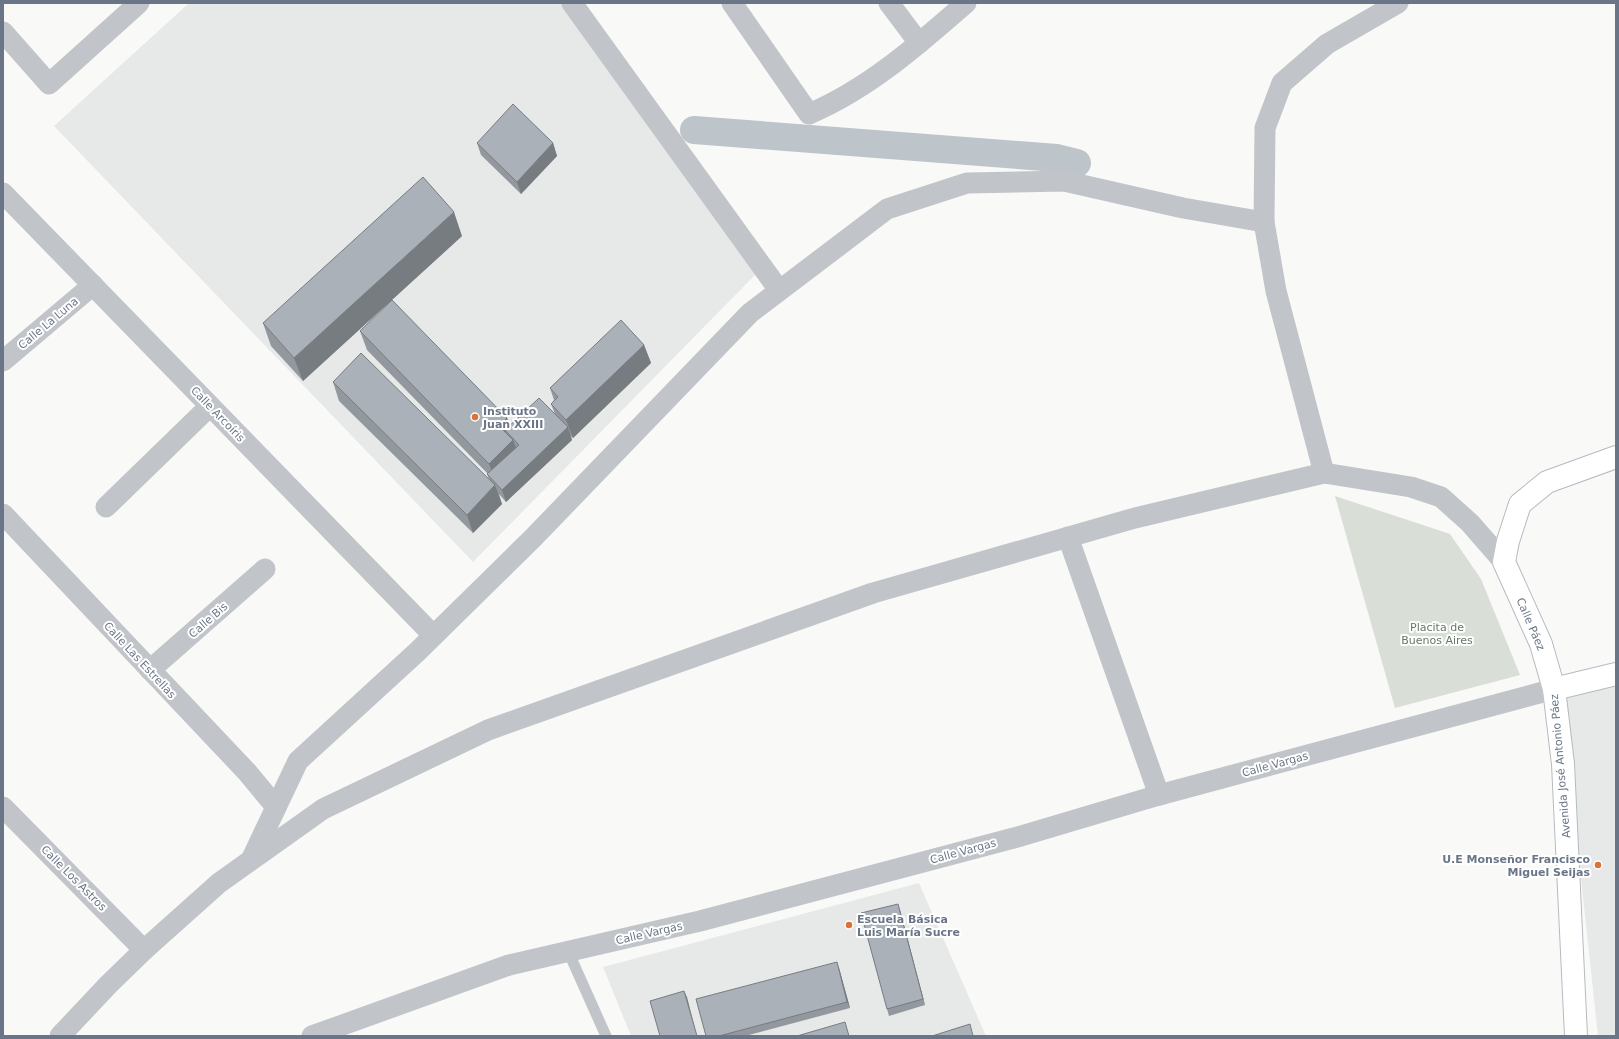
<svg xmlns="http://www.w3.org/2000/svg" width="1619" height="1039" viewBox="0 0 1619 1039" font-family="'DejaVu Sans',sans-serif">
<rect width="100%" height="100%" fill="#f9faf8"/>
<g fill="#e7e9e9">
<path d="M 189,3 L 565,3 L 758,272 L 473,562 L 54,126 Z"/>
<path d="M 1616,682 L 1616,1036 L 1598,1036 L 1561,694 Z"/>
<path d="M 919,883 L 986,1036 L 631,1036 L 603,967 Z"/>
</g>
<path fill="#d9ded7" d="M 1335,496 L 1450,534 L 1481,579 L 1520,675 L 1395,708 Z"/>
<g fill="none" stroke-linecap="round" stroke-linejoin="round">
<path stroke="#bdc5cb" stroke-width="28" d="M 694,130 L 1057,158 L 1077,163"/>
<g stroke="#b6bac0" stroke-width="24">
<g id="secondary">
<path d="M 1554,689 L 1616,674"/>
<path d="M 1576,1036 L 1563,764 L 1554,689 L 1541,644 L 1504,562 L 1508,541 L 1520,504 L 1547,482 L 1616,457"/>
</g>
</g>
<path stroke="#c1c4c9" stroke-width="11" d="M 568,951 L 606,1036"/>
<g stroke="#c1c4c9" stroke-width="21">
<path d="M 572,3 L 779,290"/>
<path d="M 732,3 L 809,114 C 868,89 918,45 966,3"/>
<path d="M 889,3 L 919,43"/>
<path d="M 3,32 L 49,84 L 139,3"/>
<path d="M 3,193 L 433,635"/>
<path d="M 3,361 L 93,285"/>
<path d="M 1324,473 L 1276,291 L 1264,222 L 1265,128 L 1282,83 L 1327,44 L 1398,3"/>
<path d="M 106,507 L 210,406"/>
<path d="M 3,514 L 247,772 L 276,807"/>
<path d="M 1068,537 L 1159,795"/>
<path d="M 150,670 L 265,569"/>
<path d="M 3,807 L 144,950"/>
<path d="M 252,858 L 298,761 L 417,652 L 533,538 L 750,313 L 887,209 L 967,183 L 1064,181 L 1183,208 L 1264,222"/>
<path d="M 60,1036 L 108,985 L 144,950 L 219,883 L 323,809 L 488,730 L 873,593 L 1135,518 L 1324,473 L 1411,487 L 1441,497 L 1470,523 L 1504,562"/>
<path d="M 312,1036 L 509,965 L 700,921 L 1021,836 L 1159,795 L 1554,689"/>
</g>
<use href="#secondary" stroke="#fff" stroke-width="22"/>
</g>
<g fill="#92989e">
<path d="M 477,143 L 553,143 L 557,156 L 521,194 L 481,155 Z"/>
<path d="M 462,236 L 303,381 L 271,346 L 263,323 Z"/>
<path d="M 360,331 L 507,418 L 510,426 L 555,414 L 551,404 L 554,400 L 550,388 L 644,345 L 651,363 L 573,438 L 571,436 L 572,440 L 506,502 L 499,494 L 502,504 L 473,533 L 339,401 L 333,382 L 489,479 L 487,474 L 488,474 L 367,350 Z"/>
<path d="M 900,910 L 925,1005 L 889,1016 L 887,1009 Z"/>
<path d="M 839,968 L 850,1008 L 745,1036 L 706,1036 Z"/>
</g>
<g fill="#777c81">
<path d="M 553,143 L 557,156 L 521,194 L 517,182 Z"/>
<path d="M 454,212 L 462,236 L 303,381 L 294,358 Z"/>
<path d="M 644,345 L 651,363 L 573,438 L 566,420 Z"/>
<path d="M 507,418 L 513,436 L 505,430 L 509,441 L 499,426 Z"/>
<path d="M 568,427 L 572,440 L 506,502 L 502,490 Z"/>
<path d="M 513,440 L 520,458 L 496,482 L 489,464 Z"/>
<path d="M 495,485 L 502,504 L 473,533 L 467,515 Z"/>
<path d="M 898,904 L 900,910 L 925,1005 L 923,999 Z"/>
<path d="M 837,962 L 839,968 L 850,1008 L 847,1002 Z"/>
<path d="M 684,991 L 687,997 L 697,1036 Z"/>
</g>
<g fill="#aab1b8" stroke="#777c81">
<path d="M 513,104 L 553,143 L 517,182 L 477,143 Z"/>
<path d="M 423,177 L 454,212 L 294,358 L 263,323 Z"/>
<path d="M 392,300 L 507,418 L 499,426 L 513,440 L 489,464 L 360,331 Z"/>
<path d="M 621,320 L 644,345 L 566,420 L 551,404 L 558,397 L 550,388 Z"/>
<path d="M 361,353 L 495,485 L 467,515 L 333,382 Z"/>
<path d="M 539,398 L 568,427 L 502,490 L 487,474 L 519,445 L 505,430 Z"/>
<path d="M 898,904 L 923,999 L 887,1009 L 861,913 Z"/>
<path d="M 837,962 L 847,1002 L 719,1036 L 706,1036 L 696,999 Z"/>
<path d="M 684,991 L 697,1036 L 660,1036 L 650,1001 Z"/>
<path d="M 845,1022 L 849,1036 L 797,1036 Z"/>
<path d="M 970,1024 L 973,1036 L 932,1036 Z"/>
</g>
<g fill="#da7337" stroke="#fff" stroke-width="1.5">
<circle cx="475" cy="417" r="4"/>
<circle cx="1598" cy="865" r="4"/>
<circle cx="849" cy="925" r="4"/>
</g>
<g text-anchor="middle" stroke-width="4" stroke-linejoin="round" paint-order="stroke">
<g font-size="11" fill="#6a7687" stroke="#fff">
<text transform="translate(48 323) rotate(-40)" y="4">Calle La Luna</text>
<text transform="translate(218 414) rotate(46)" y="4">Calle Arcoíris</text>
<text transform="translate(208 620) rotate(-41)" y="4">Calle Bis</text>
<text transform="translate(1531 624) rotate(67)" y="4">Calle Páez</text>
<text transform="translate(140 660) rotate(47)" y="4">Calle Las Estrellas</text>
<text transform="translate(1275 764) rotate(-15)" y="4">Calle Vargas</text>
<text transform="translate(1560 766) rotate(-95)" y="4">Avenida José Antonio Páez</text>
<text transform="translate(963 851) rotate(-15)" y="4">Calle Vargas</text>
<text transform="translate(74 878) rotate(45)" y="4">Calle Los Astros</text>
<text transform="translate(649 933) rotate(-13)" y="4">Calle Vargas</text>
</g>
<g font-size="11" font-weight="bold" fill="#6a7687" stroke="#fff" text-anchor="start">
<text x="483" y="415">Instituto<tspan x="483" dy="13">Juan XXIII</tspan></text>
<text x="1590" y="863" text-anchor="end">U.E Monseñor Francisco<tspan x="1590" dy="13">Miguel Seijas</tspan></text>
<text x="857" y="923">Escuela Básica<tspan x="857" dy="13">Luis María Sucre</tspan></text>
</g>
<g font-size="11" fill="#667965" stroke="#fff">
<text x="1437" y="631">Placita de<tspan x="1437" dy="13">Buenos Aires</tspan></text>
</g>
</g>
<rect width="1619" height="1039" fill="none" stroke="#6a7687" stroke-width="8"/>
</svg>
